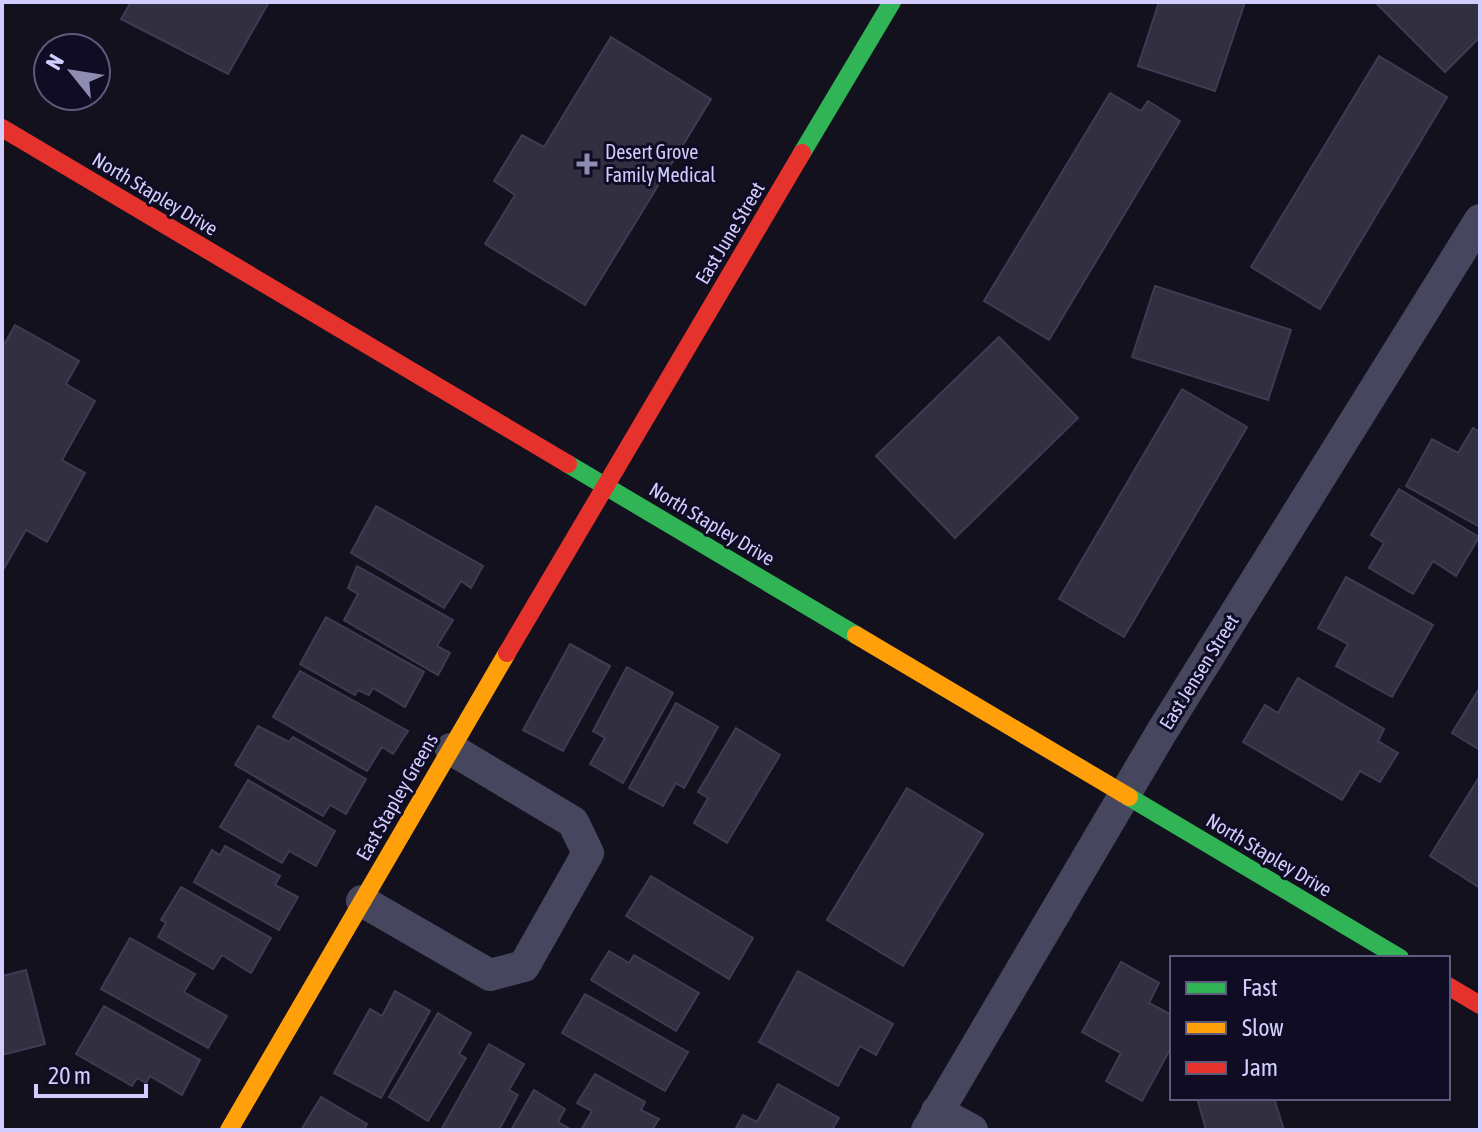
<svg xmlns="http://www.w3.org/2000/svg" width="1482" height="1132" viewBox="0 0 1482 1132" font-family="'Asap Condensed',sans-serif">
<rect width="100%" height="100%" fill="#13111e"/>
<g fill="#312f40" stroke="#3e3b52" stroke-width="2">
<path d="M 131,2 L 269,2 L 228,74 L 121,19 Z"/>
<path d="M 1159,2 L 1245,2 L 1215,91 L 1138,66 Z"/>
<path d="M 1375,2 L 1480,2 L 1480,37 L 1445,72 Z"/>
<path d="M 611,37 L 711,99 L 585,305 L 485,244 L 515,195 L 494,181 L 522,135 L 544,147 Z"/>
<path d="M 1379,56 L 1447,97 L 1320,309 L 1251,267 Z"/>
<path d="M 1110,93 L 1141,111 L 1148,101 L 1180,121 L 1049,340 L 984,301 Z"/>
<path d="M 1155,286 L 1291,330 L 1268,400 L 1132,357 Z"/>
<path d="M 15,325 L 79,361 L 66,384 L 95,401 L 62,460 L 85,473 L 47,542 L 26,530 L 2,572 L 2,341 L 5,343 Z"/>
<path d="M 999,337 L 1078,418 L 955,538 L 876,456 Z"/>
<path d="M 1182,389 L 1247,427 L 1124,637 L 1059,599 Z"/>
<path d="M 1473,428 L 1480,432 L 1480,527 L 1406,486 L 1432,439 L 1458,453 Z"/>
<path d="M 1399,489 L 1479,537 L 1456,576 L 1433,561 L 1413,594 L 1369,568 L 1384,543 L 1371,535 Z"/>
<path d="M 376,506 L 483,566 L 471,588 L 461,581 L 444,608 L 351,553 Z"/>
<path d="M 357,566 L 453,620 L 437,646 L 450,653 L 438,675 L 344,620 L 358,594 L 348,588 Z"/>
<path d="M 1346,577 L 1433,625 L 1392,697 L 1336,666 L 1348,644 L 1318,628 Z"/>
<path d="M 326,617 L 424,672 L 405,707 L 373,688 L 369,695 L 358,690 L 355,695 L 300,664 Z"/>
<path d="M 570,644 L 610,666 L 563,751 L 523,730 Z"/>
<path d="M 627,667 L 673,693 L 623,783 L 590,764 L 605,738 L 593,731 Z"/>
<path d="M 300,671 L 408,731 L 393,754 L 382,747 L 367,771 L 273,717 Z"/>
<path d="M 1298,678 L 1384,729 L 1378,741 L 1398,753 L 1380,782 L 1360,771 L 1342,800 L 1243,742 L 1265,705 L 1278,713 Z"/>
<path d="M 1480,687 L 1480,750 L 1452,733 Z"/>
<path d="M 676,703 L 718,727 L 684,788 L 676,783 L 663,806 L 629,788 Z"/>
<path d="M 258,726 L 289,742 L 293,737 L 366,779 L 346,814 L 330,805 L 323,816 L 235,765 Z"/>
<path d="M 736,728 L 780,755 L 727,843 L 694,823 L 708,798 L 698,792 Z"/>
<path d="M 1480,776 L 1480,888 L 1430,856 Z"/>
<path d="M 248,780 L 335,831 L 316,866 L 289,851 L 282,863 L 220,827 Z"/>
<path d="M 907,788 L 983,834 L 903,966 L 827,920 Z"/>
<path d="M 225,846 L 280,876 L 275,885 L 298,897 L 279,930 L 194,882 L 212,850 L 220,855 Z"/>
<path d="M 651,876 L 753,938 L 729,979 L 626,916 Z"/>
<path d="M 181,887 L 271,938 L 251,973 L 222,955 L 213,969 L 158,937 L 166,923 L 161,920 Z"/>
<path d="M 130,938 L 195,974 L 184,992 L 227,1016 L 208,1048 L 101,989 Z"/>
<path d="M 609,951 L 629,963 L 634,955 L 699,993 L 676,1031 L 591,980 Z"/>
<path d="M 1121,962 L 1159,983 L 1149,1003 L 1172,1015 L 1172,1046 L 1142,1101 L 1106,1081 L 1121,1053 L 1082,1032 Z"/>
<path d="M 26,970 L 45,1044 L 2,1055 L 2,976 Z"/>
<path d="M 798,971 L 893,1024 L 876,1055 L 860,1046 L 838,1086 L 759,1042 Z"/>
<path d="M 395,991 L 430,1011 L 381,1098 L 334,1073 L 370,1009 L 382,1016 Z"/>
<path d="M 585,994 L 688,1052 L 665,1091 L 562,1033 Z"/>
<path d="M 104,1006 L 200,1060 L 182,1095 L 150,1076 L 146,1083 L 137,1078 L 132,1086 L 76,1054 Z"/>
<path d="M 438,1013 L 471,1033 L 459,1054 L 466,1058 L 428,1121 L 389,1097 Z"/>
<path d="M 489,1044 L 524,1064 L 509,1090 L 518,1095 L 499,1130 L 441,1130 Z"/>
<path d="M 595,1074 L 645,1102 L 641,1110 L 659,1119 L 652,1130 L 581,1130 L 592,1111 L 577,1103 Z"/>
<path d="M 778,1084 L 839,1118 L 832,1130 L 735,1130 L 743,1115 L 757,1122 Z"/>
<path d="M 534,1090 L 565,1109 L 558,1122 L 572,1130 L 511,1130 Z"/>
<path d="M 321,1097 L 367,1124 L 364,1130 L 301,1130 Z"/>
<path d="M 1197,1098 L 1274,1098 L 1284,1130 L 1206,1130 Z"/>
</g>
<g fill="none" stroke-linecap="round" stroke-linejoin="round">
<g stroke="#46465f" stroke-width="32">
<path d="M 362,901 L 490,975 L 524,966 L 588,853 L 573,822 L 451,749"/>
<path d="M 937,1111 L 972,1130"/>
<path d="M 927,1130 L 1161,733 L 1480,220"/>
</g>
<g stroke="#30b455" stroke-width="18">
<path d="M 802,153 L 892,2"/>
<path d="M 568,464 L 856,635"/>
<path d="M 1129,797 L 1400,958"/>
</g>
<g stroke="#ff9f0a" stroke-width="18">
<path d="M 856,635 L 1129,797"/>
<path d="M 229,1130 L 507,653"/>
</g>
<g stroke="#e5322d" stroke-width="18">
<path d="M 2,128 L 568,464"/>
<path d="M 507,653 L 802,153"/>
<path d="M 1448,986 L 1480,1005"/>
</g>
</g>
<path fill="#8e8cb0" stroke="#0f0c23" stroke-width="3" d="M583 152h8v8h8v8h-8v8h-8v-8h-8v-8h8z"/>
<g text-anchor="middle" stroke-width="6" stroke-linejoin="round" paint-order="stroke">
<g font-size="20" fill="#d1ceff" stroke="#0f0c23" text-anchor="start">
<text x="605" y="159">Desert Grove<tspan x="605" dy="23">Family Medical</tspan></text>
</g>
<g font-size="20" fill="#d1ceff" stroke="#0f0c23">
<text transform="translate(155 194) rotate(31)" y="7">North Stapley Drive</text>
<text transform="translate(730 233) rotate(-59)" y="7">East June Street</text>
<text transform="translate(712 524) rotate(31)" y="7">North Stapley Drive</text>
<text transform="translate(1199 672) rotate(-58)" y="7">East Jensen Street</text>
<text transform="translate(397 797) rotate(-60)" y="7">East Stapley Greens</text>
<text transform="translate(1269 855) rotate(31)" y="7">North Stapley Drive</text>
</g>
</g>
<rect width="1482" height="1132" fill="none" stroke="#d1ceff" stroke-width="8"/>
<rect x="1170" y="956" width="280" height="144" fill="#0f0c23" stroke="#5d5a7b" stroke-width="2"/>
<rect x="1186" y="982" width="40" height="12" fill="#30b455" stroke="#5d5a7b" stroke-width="2"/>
<text x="1242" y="996" font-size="24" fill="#d1ceff">Fast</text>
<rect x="1186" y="1022" width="40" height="12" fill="#ff9f0a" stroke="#5d5a7b" stroke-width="2"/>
<text x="1242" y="1036" font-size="24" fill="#d1ceff">Slow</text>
<rect x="1186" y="1062" width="40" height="12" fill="#e5322d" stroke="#5d5a7b" stroke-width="2"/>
<text x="1242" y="1076" font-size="24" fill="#d1ceff">Jam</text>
<g transform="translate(72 72) rotate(300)"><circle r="38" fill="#0f0c23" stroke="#5d5a7b" stroke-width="2"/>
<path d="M0-6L14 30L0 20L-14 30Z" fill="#8e8cb0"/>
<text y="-12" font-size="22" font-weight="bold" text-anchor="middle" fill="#d1ceff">N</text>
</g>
<path d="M36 1084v12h110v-12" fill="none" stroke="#d1ceff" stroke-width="4"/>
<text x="48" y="1084" font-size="24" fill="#d1ceff" stroke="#0f0c23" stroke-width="6" paint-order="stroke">20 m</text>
</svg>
